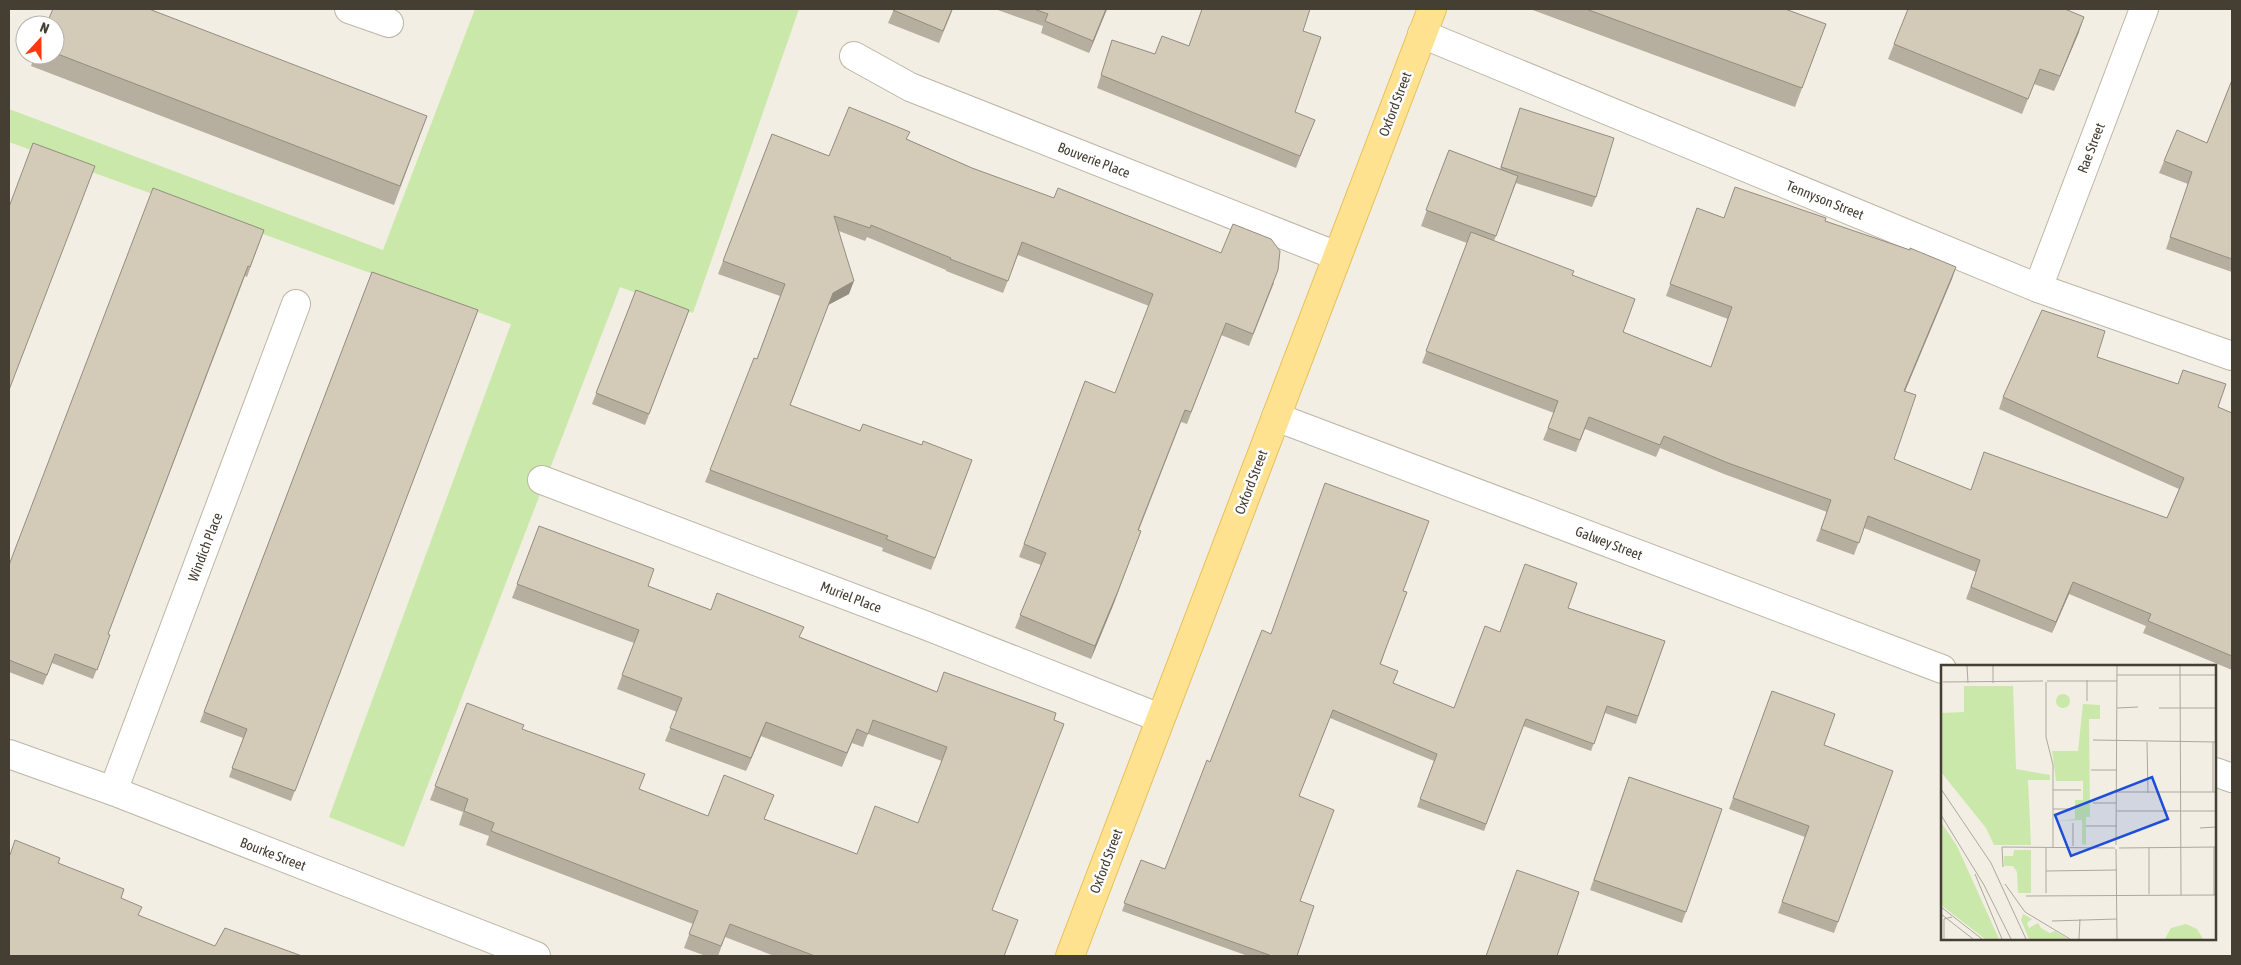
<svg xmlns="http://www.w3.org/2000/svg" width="2241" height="965" viewBox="0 0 2241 965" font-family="'Asap Condensed',sans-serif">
<rect width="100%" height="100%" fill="#f2eee3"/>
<path fill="#cae8aa" d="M 475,9 L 799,9 L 693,313 L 620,287 L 404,847 L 329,817 L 511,324 L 9,142 L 9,109 L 383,250 Z"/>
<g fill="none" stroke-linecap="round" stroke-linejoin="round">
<g stroke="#bdb6a6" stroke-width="30">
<g id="minor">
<path d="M 349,9 L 389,23"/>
<path d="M 1422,34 L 2038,288 L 2232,356"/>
<path d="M 854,56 L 910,87 L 1337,256"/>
<path d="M 2038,288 L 2144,9"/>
<path d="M 1276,417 L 1942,669"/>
<path d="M 542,480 L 927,626 L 1160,718"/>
<path d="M 9,754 L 113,791 L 536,956"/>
<path d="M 2215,772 L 2232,778"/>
<path d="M 113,791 L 296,304"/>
</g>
</g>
<g stroke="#e5c05e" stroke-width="30">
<path id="primary" d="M 1070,956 L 1432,9"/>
</g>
<use href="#minor" stroke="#fff" stroke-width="28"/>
<use href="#primary" stroke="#ffe28f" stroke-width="28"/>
</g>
<g fill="#b6ae9e">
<path d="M 894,9 L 953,9 L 939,43 L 888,23 Z"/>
<path d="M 995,9 L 1107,9 L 1089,53 L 1041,33 L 1043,26 Z"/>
<path d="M 1530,9 L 1785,9 L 1826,24 L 1795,107 Z"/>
<path d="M 55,25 L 427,116 L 394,205 L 31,66 L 35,55 L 55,55 Z"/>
<path d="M 1303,31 L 1295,112 L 1310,132 L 1296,168 L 1097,88 L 1112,40 L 1155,54 L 1189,46 Z"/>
<path d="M 2079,32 L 2054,91 L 2034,84 L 2022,114 L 1888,59 L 1894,44 Z"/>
<path d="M 2232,80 L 2232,272 L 2166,249 L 2188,184 L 2159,173 L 2164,161 L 2207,143 Z"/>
<path d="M 1520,108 L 1596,197 L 1592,207 L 1516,183 L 1494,241 L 1572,275 L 1623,332 L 1711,367 L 1728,319 L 1666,296 L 1697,208 L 1724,218 L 1825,221 L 1956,267 L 1905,391 L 1894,459 L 1970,490 L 2167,518 L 2179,489 L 1999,409 L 2003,397 L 2097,357 L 2232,413 L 2232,670 L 2143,633 L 2146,626 L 2069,594 L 2052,633 L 1966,599 L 1976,572 L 1864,528 L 1854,555 L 1816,541 L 1827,512 L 1724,474 L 1660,448 L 1656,457 L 1585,429 L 1576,452 L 1543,440 L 1554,413 L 1422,363 L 1467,243 L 1421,226 L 1449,150 L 1500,169 Z"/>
<path d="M 772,134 L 829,156 L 907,139 L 972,168 L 1274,283 L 1249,346 L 1221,335 L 1187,424 L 1181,422 L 1139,530 L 1114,603 L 1091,659 L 1015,628 L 1041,565 L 1019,557 L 1085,381 L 1115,393 L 1149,306 L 1018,255 L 1003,293 L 946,271 L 946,270 L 867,237 L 865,241 L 839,231 L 849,294 L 828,305 L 790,406 L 860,431 L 922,445 L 972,460 L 931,570 L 882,551 L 883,548 L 705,482 L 710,470 L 757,359 L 780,296 L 718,274 Z"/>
<path d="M 264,230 L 247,277 L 245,276 L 108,634 L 110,635 L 93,679 L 52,663 L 43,685 L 9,672 L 9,565 Z"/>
<path d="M 372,272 L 478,310 L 291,801 L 229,777 L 243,738 L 200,722 Z"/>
<path d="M 636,290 L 689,310 L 645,425 L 592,404 Z"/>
<path d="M 539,526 L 648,586 L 711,610 L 800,637 L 937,692 L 1054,720 L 992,910 L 1004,956 L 774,956 L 725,937 L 718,956 L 706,956 L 684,948 L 693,924 L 486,845 L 489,836 L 459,825 L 463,812 L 430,800 L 467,703 L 522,729 L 639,789 L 708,816 L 765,819 L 857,854 L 918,823 L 942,761 L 868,734 L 863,747 L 852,743 L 842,767 L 761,736 L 746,771 L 665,741 L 677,712 L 617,689 L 634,643 L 512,598 Z"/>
<path d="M 1403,591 L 1381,664 L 1393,683 L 1454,708 L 1500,632 L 1568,608 L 1665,641 L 1636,724 L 1605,713 L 1591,751 L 1523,726 L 1484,831 L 1417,807 L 1434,761 L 1330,718 L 1299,796 L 1300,901 L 1297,956 L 1248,956 L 1122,911 L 1141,860 L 1165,869 L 1210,762 L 1271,634 Z"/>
<path d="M 1772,691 L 1824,745 L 1893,771 L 1834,933 L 1778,913 L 1805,837 L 1729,809 Z"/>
<path d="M 1629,777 L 1722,809 L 1682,923 L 1590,890 Z"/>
</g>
<g fill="#948d81">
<path d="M 1106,9 L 1107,9 L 1089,53 L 1093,41 Z"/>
<path d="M 2084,17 L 2079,32 L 2054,91 L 2060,76 Z"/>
<path d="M 1956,267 L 1952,279 L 1900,403 L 1904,391 Z"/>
<path d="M 854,281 L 849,294 L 828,305 L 833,293 Z"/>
<path d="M 1141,531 L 1114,603 L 1091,659 L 1095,646 Z"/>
<path d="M 2073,582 L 2069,594 L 2052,633 L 2056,622 Z"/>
<path d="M 766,722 L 761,736 L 746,771 L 751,758 Z"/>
</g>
<g fill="#d4cab8" stroke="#948d81">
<path d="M 53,9 L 149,9 L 427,116 L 400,186 L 55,53 L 55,25 L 46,25 Z"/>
<path d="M 894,9 L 952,9 L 943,31 L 893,10 Z"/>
<path d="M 1034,9 L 1106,9 L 1093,41 L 1045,21 L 1048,14 Z"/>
<path d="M 1202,9 L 1310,9 L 1303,31 L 1321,37 L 1295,112 L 1315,120 L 1300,156 L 1101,75 L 1112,40 L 1155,54 L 1162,36 L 1189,46 Z"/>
<path d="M 1586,9 L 1785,9 L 1826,24 L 1802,88 Z"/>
<path d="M 1908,9 L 2065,9 L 2084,17 L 2060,76 L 2040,69 L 2028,99 L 1894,44 Z"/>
<path d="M 2232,80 L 2232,259 L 2170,237 L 2192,172 L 2164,161 L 2177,130 L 2207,143 Z"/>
<path d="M 849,107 L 910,132 L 906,139 L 972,168 L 1054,198 L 1058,188 L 1221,253 L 1233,224 L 1271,239 L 1280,251 L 1278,270 L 1253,334 L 1226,323 L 1191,412 L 1185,410 L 1138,530 L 1141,531 L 1118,591 L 1095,646 L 1020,615 L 1046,553 L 1024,544 L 1085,381 L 1115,393 L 1153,294 L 1022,242 L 1008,281 L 950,259 L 951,258 L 871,225 L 870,228 L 834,216 L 854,281 L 833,293 L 790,405 L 860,431 L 863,424 L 922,445 L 923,441 L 972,460 L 935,558 L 886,539 L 888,536 L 710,470 L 754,358 L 757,359 L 785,284 L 723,261 L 772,134 L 829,156 Z"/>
<path d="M 1520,108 L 1614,138 L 1596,197 L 1501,167 Z"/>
<path d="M 33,143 L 95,166 L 9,390 L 9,207 Z"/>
<path d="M 1449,150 L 1518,176 L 1496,236 L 1426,210 Z"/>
<path d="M 1735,187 L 1826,218 L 1825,221 L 1910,250 L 1910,248 L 1956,267 L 1904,391 L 1916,395 L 1894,459 L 1971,490 L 1984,452 L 2167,518 L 2184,478 L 2003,397 L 2042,310 L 2105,331 L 2097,357 L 2178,384 L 2183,370 L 2226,384 L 2218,407 L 2232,413 L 2232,656 L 2148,621 L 2151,614 L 2073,582 L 2056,622 L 1971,587 L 1980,560 L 1868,516 L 1859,543 L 1821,529 L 1831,500 L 1728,463 L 1664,436 L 1660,445 L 1589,417 L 1580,440 L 1548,428 L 1558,401 L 1426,351 L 1471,232 L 1574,271 L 1572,275 L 1635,299 L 1623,332 L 1711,367 L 1732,307 L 1670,284 L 1697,208 L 1724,218 Z"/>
<path d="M 153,188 L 264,230 L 250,267 L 248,266 L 209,368 L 108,634 L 110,635 L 97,670 L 55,654 L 47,675 L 9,660 L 9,565 Z"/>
<path d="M 372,272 L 478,310 L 295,791 L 232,768 L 247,729 L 204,712 Z"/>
<path d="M 636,290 L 689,310 L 649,414 L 596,393 Z"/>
<path d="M 1325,483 L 1429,521 L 1403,591 L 1407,592 L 1380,664 L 1398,671 L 1393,683 L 1454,708 L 1485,626 L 1500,632 L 1525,564 L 1577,583 L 1568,608 L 1665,641 L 1638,716 L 1607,706 L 1594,744 L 1526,719 L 1486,824 L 1420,799 L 1437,754 L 1333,710 L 1299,796 L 1334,810 L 1300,901 L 1314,906 L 1297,956 L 1272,956 L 1124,903 L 1141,860 L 1165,869 L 1207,760 L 1210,762 L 1262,630 L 1271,634 Z"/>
<path d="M 539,526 L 654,569 L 648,586 L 711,610 L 717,593 L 804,627 L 799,637 L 937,692 L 944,672 L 1056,713 L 1054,720 L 1064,724 L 992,910 L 1018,920 L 1004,956 L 815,956 L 730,924 L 721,946 L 689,934 L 698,911 L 491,831 L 494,823 L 464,811 L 468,799 L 435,786 L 467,703 L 524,725 L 522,729 L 645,774 L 639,789 L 708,816 L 724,775 L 774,795 L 764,819 L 857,854 L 875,806 L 918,823 L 947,747 L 873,720 L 868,734 L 857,729 L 847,753 L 766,722 L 751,758 L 670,728 L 682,698 L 622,675 L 639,630 L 517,584 Z"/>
<path d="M 1772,691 L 1835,714 L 1824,745 L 1893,771 L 1838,922 L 1782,902 L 1809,826 L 1733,798 Z"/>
<path d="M 1629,777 L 1722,809 L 1686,912 L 1594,880 Z"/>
<path d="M 15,840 L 60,858 L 58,863 L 124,889 L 121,898 L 142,907 L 138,915 L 215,946 L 225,928 L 302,956 L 9,956 L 9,855 L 10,855 Z"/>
<path d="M 1517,870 L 1579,892 L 1557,956 L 1486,956 Z"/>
</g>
<g text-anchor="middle" stroke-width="5" stroke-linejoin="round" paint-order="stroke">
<g font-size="14" fill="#443e33" stroke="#fff">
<text transform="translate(1395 104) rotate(-69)" y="5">Oxford Street</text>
<text transform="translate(2091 148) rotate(-69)" y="5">Rae Street</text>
<text transform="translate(1094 160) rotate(21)" y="5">Bouverie Place</text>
<text transform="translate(1825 200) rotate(22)" y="5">Tennyson Street</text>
<text transform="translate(1251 482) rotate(-69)" y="5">Oxford Street</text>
<text transform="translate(1609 543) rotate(21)" y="5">Galwey Street</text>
<text transform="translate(205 547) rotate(-69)" y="5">Windich Place</text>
<text transform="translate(851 597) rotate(21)" y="5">Muriel Place</text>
<text transform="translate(273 854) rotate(21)" y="5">Bourke Street</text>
<text transform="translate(1106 861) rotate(-69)" y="5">Oxford Street</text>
</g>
</g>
<g transform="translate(1941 665)">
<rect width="275" height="275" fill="#f2eee3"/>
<path d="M 23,21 L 72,21 L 75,104 L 109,110 L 109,115 L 87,115 L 90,180 L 53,180 L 45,163 L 0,107 L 0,48 L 23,47 ZM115 36a7 7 0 1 1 14 0a7 7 0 1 1-14 0ZM 142,39 L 159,40 L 159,54 L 148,54 L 149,152 L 145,152 L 145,180 L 141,179 L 141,155 L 114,156 L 134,154 L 134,135 L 142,135 L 142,116 L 115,116 L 111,86 L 137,86 ZM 0,157 L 16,181 L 58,274 L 44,274 L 0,240 ZM 73,185 L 90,185 L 90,228 L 77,228 L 76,207 L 72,201 L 63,201 L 63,191 L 72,191 ZM 82,249 L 91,254 L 86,258 L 88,263 L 97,258 L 100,263 L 109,268 L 114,266 L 127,274 L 88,274 L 80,255 ZM 245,259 L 256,264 L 262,274 L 224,274 L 230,263 Z" fill="#cae8aa"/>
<path fill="none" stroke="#aca89d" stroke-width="1" d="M 26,1 L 27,18M 52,1 L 52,18M 239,1 L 240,230M 176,10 L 275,10M 146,15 L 146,36M 106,16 L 176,16M 2,17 L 102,16M 105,17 L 105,72 L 112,100 L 112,182M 176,43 L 197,42M 218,43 L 275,43M 152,75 L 275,77M 206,77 L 207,128M 272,77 L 272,127M 150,105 L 176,105M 0,124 L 50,198 L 85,274M 112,125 L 140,125M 176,127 L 275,127M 152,138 L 175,138M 112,144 L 131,144M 176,146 L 275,146M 0,150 L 43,220 L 70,274M 132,158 L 132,181M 145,161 L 176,161M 259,163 L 275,162M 175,180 L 176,1M 105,182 L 105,228M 273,182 L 273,230M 178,183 L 275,182M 175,184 L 176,274M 62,202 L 61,182 L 174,183M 105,206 L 176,205M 34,209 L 61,274M 64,219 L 84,247 L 129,274M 208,229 L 208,182M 85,231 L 275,230M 0,242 L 41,274M 0,249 L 32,274M 111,256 L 176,254M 3,274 L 3,254 L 11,252M 138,274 L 139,254"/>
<path fill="#1d4ed8" fill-opacity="0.15" stroke="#1d4ed8" stroke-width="2.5" d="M 211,112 L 227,154 L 130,191 L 114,150 Z"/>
<rect width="275" height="275" fill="none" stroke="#443e33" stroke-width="2.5"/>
</g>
<rect width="2241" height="965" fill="none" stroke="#443e33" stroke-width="20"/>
<g transform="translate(40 40) rotate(21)"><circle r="24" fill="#ffffff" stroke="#b4b2ad"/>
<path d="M0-4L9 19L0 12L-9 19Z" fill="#fe380e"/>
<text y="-8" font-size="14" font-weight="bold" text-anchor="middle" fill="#443e33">N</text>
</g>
</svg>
